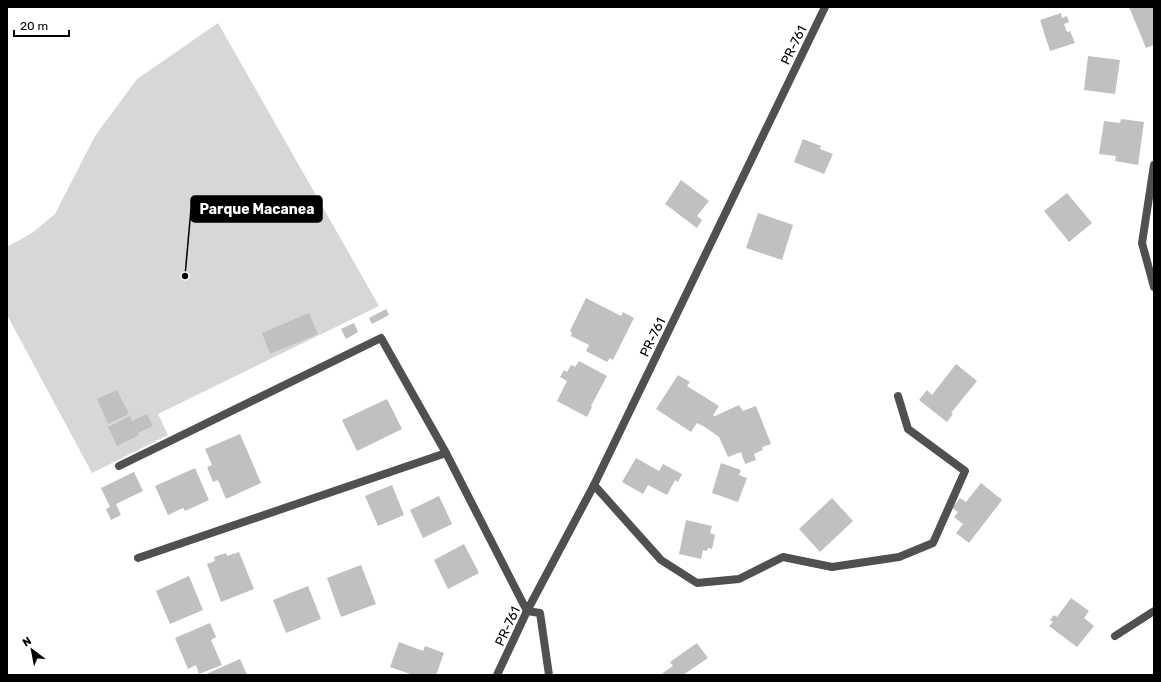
<svg xmlns="http://www.w3.org/2000/svg" width="1161" height="682" viewBox="0 0 1161 682" font-family="Rubik,sans-serif">
<rect width="100%" height="100%" fill="#fff"/>
<path fill="#d7d7d7" d="M 218,23 L 379,306 L 158,414 L 168,435 L 92,473 L 7,315 L 7,247 L 32,233 L 55,214 L 95,136 L 137,79 Z"/>
<g fill="#c0c0c0">
<path d="M 1129,7 L 1152,7 L 1154,11 L 1154,45 L 1146,48 Z"/>
<path d="M 1061,13 L 1062,18 L 1067,16 L 1069,22 L 1064,24 L 1067,32 L 1070,31 L 1075,43 L 1050,51 L 1040,20 Z"/>
<path d="M 1088,56 L 1120,60 L 1115,94 L 1084,90 Z"/>
<path d="M 1121,119 L 1144,122 L 1138,165 L 1115,161 L 1116,156 L 1099,154 L 1104,121 L 1120,123 Z"/>
<path d="M 803,139 L 821,146 L 820,149 L 833,154 L 824,174 L 794,162 Z"/>
<path d="M 681,180 L 709,201 L 697,216 L 702,220 L 697,228 L 665,204 Z"/>
<path d="M 1067,193 L 1092,223 L 1069,242 L 1044,211 Z"/>
<path d="M 758,213 L 793,225 L 782,260 L 746,248 Z"/>
<path d="M 586,298 L 621,316 L 623,312 L 634,318 L 613,360 L 610,358 L 607,362 L 586,351 L 589,345 L 571,336 L 572,333 L 570,331 Z"/>
<path d="M 386,309 L 389,315 L 372,324 L 369,318 Z"/>
<path d="M 309,313 L 318,334 L 270,354 L 262,333 Z"/>
<path d="M 354,323 L 358,332 L 346,339 L 341,329 Z"/>
<path d="M 579,361 L 607,376 L 591,406 L 592,407 L 587,417 L 557,401 L 567,381 L 560,377 L 564,370 L 567,372 L 571,365 L 575,367 Z"/>
<path d="M 956,364 L 977,381 L 951,413 L 953,414 L 947,422 L 919,400 L 927,390 L 932,395 Z"/>
<path d="M 678,375 L 690,382 L 687,386 L 719,406 L 713,415 L 715,416 L 739,405 L 743,411 L 756,406 L 771,444 L 762,447 L 763,450 L 754,454 L 756,460 L 745,464 L 741,452 L 728,457 L 719,437 L 705,427 L 697,423 L 691,432 L 656,409 Z"/>
<path d="M 117,390 L 129,414 L 108,424 L 97,399 Z"/>
<path d="M 387,399 L 402,429 L 357,451 L 342,420 Z"/>
<path d="M 147,414 L 153,426 L 138,433 L 139,435 L 117,446 L 108,427 L 130,416 L 132,421 Z"/>
<path d="M 240,434 L 261,483 L 226,499 L 218,480 L 213,482 L 207,467 L 212,465 L 205,449 Z"/>
<path d="M 636,458 L 659,471 L 663,464 L 682,474 L 678,482 L 675,480 L 667,495 L 648,485 L 643,494 L 622,482 Z"/>
<path d="M 721,463 L 741,470 L 739,475 L 747,478 L 738,502 L 712,493 Z"/>
<path d="M 195,468 L 209,500 L 185,511 L 183,508 L 168,515 L 155,486 Z"/>
<path d="M 134,472 L 143,491 L 116,504 L 121,515 L 111,520 L 106,509 L 110,507 L 101,488 Z"/>
<path d="M 981,483 L 1002,500 L 969,543 L 956,533 L 963,524 L 954,517 L 958,512 L 952,508 L 960,498 L 966,502 Z"/>
<path d="M 392,485 L 404,515 L 378,526 L 365,496 Z"/>
<path d="M 439,496 L 452,524 L 423,538 L 410,510 Z"/>
<path d="M 832,498 L 853,521 L 820,552 L 799,529 Z"/>
<path d="M 686,520 L 712,526 L 710,533 L 715,535 L 712,549 L 708,548 L 707,551 L 703,550 L 701,559 L 679,554 Z"/>
<path d="M 464,544 L 479,573 L 448,589 L 434,560 Z"/>
<path d="M 239,552 L 254,589 L 221,602 L 207,564 L 215,561 L 214,557 L 226,553 L 227,556 Z"/>
<path d="M 361,565 L 376,604 L 341,617 L 327,578 Z"/>
<path d="M 189,576 L 203,610 L 170,624 L 156,591 Z"/>
<path d="M 308,586 L 321,619 L 286,633 L 273,600 Z"/>
<path d="M 1071,598 L 1089,611 L 1084,618 L 1094,626 L 1077,647 L 1049,626 L 1053,622 L 1050,620 L 1054,615 L 1057,617 Z"/>
<path d="M 210,623 L 216,637 L 211,640 L 222,665 L 199,674 L 196,665 L 188,669 L 175,638 Z"/>
<path d="M 399,642 L 423,651 L 425,646 L 444,653 L 436,675 L 413,675 L 390,667 Z"/>
<path d="M 697,643 L 708,658 L 683,675 L 660,675 L 673,666 L 670,662 Z"/>
<path d="M 240,659 L 247,675 L 204,675 Z"/>
</g>
<g fill="none" stroke-linecap="round" stroke-linejoin="round">
<path stroke="#505050" stroke-width="8" d="M 527,611 L 540,613 L 549,675"/>
<g stroke="#505050" stroke-width="8">
<path d="M 1154,165 L 1142,243 L 1154,287"/>
<path d="M 119,466 L 381,338 L 446,453 L 527,611"/>
<path d="M 594,485 L 661,560 L 697,583 L 739,579 L 783,557 L 832,567 L 899,557 L 933,543 L 965,471 L 908,429 L 898,396"/>
<path d="M 138,558 L 446,453"/>
<path d="M 1115,636 L 1154,611"/>
</g>
<path stroke="#505050" stroke-width="8" d="M 497,675 L 527,611 L 594,485 L 825,7"/>
</g>
<g text-anchor="middle" stroke-width="4" stroke-linejoin="round" paint-order="stroke">
<g font-size="13" fill="#000" stroke="#fff">
<text transform="translate(793 45) rotate(-64)" y="5">PR-761</text>
<text transform="translate(652 337) rotate(-64)" y="5">PR-761</text>
<text transform="translate(507 626) rotate(-65)" y="5">PR-761</text>
</g>
</g>
<path fill="none" stroke="#000" stroke-width="1.5" d="M185 276L191 209"/>
<circle fill="#000" stroke="#fff" stroke-width="1.5" cx="185" cy="276" r="4"/>
<rect fill="#000" stroke="#000" stroke-width="1.5" x="191" y="196" width="131" height="26" rx="4"/>
<g font-size="14" text-anchor="middle" font-weight="bold" fill="#fff">
<text x="257" y="214">Parque Macanea</text>
</g>
<rect width="1161" height="682" fill="none" stroke="#000000" stroke-width="16"/>
<g transform="translate(32 650) rotate(328)" stroke="#ffffff" stroke-width="3" paint-order="stroke">
<path d="M0-3L7 15L0 10L-7 15Z" fill="#000000"/>
<text y="-6" font-size="11" font-weight="bold" text-anchor="middle" fill="#000000">N</text>
</g>
<path d="M14 30v6h55v-6" fill="none" stroke="#000000" stroke-width="2"/>
<text x="20" y="30" font-size="12" fill="#000000" stroke="#ffffff" stroke-width="3" paint-order="stroke">20 m</text>
</svg>
